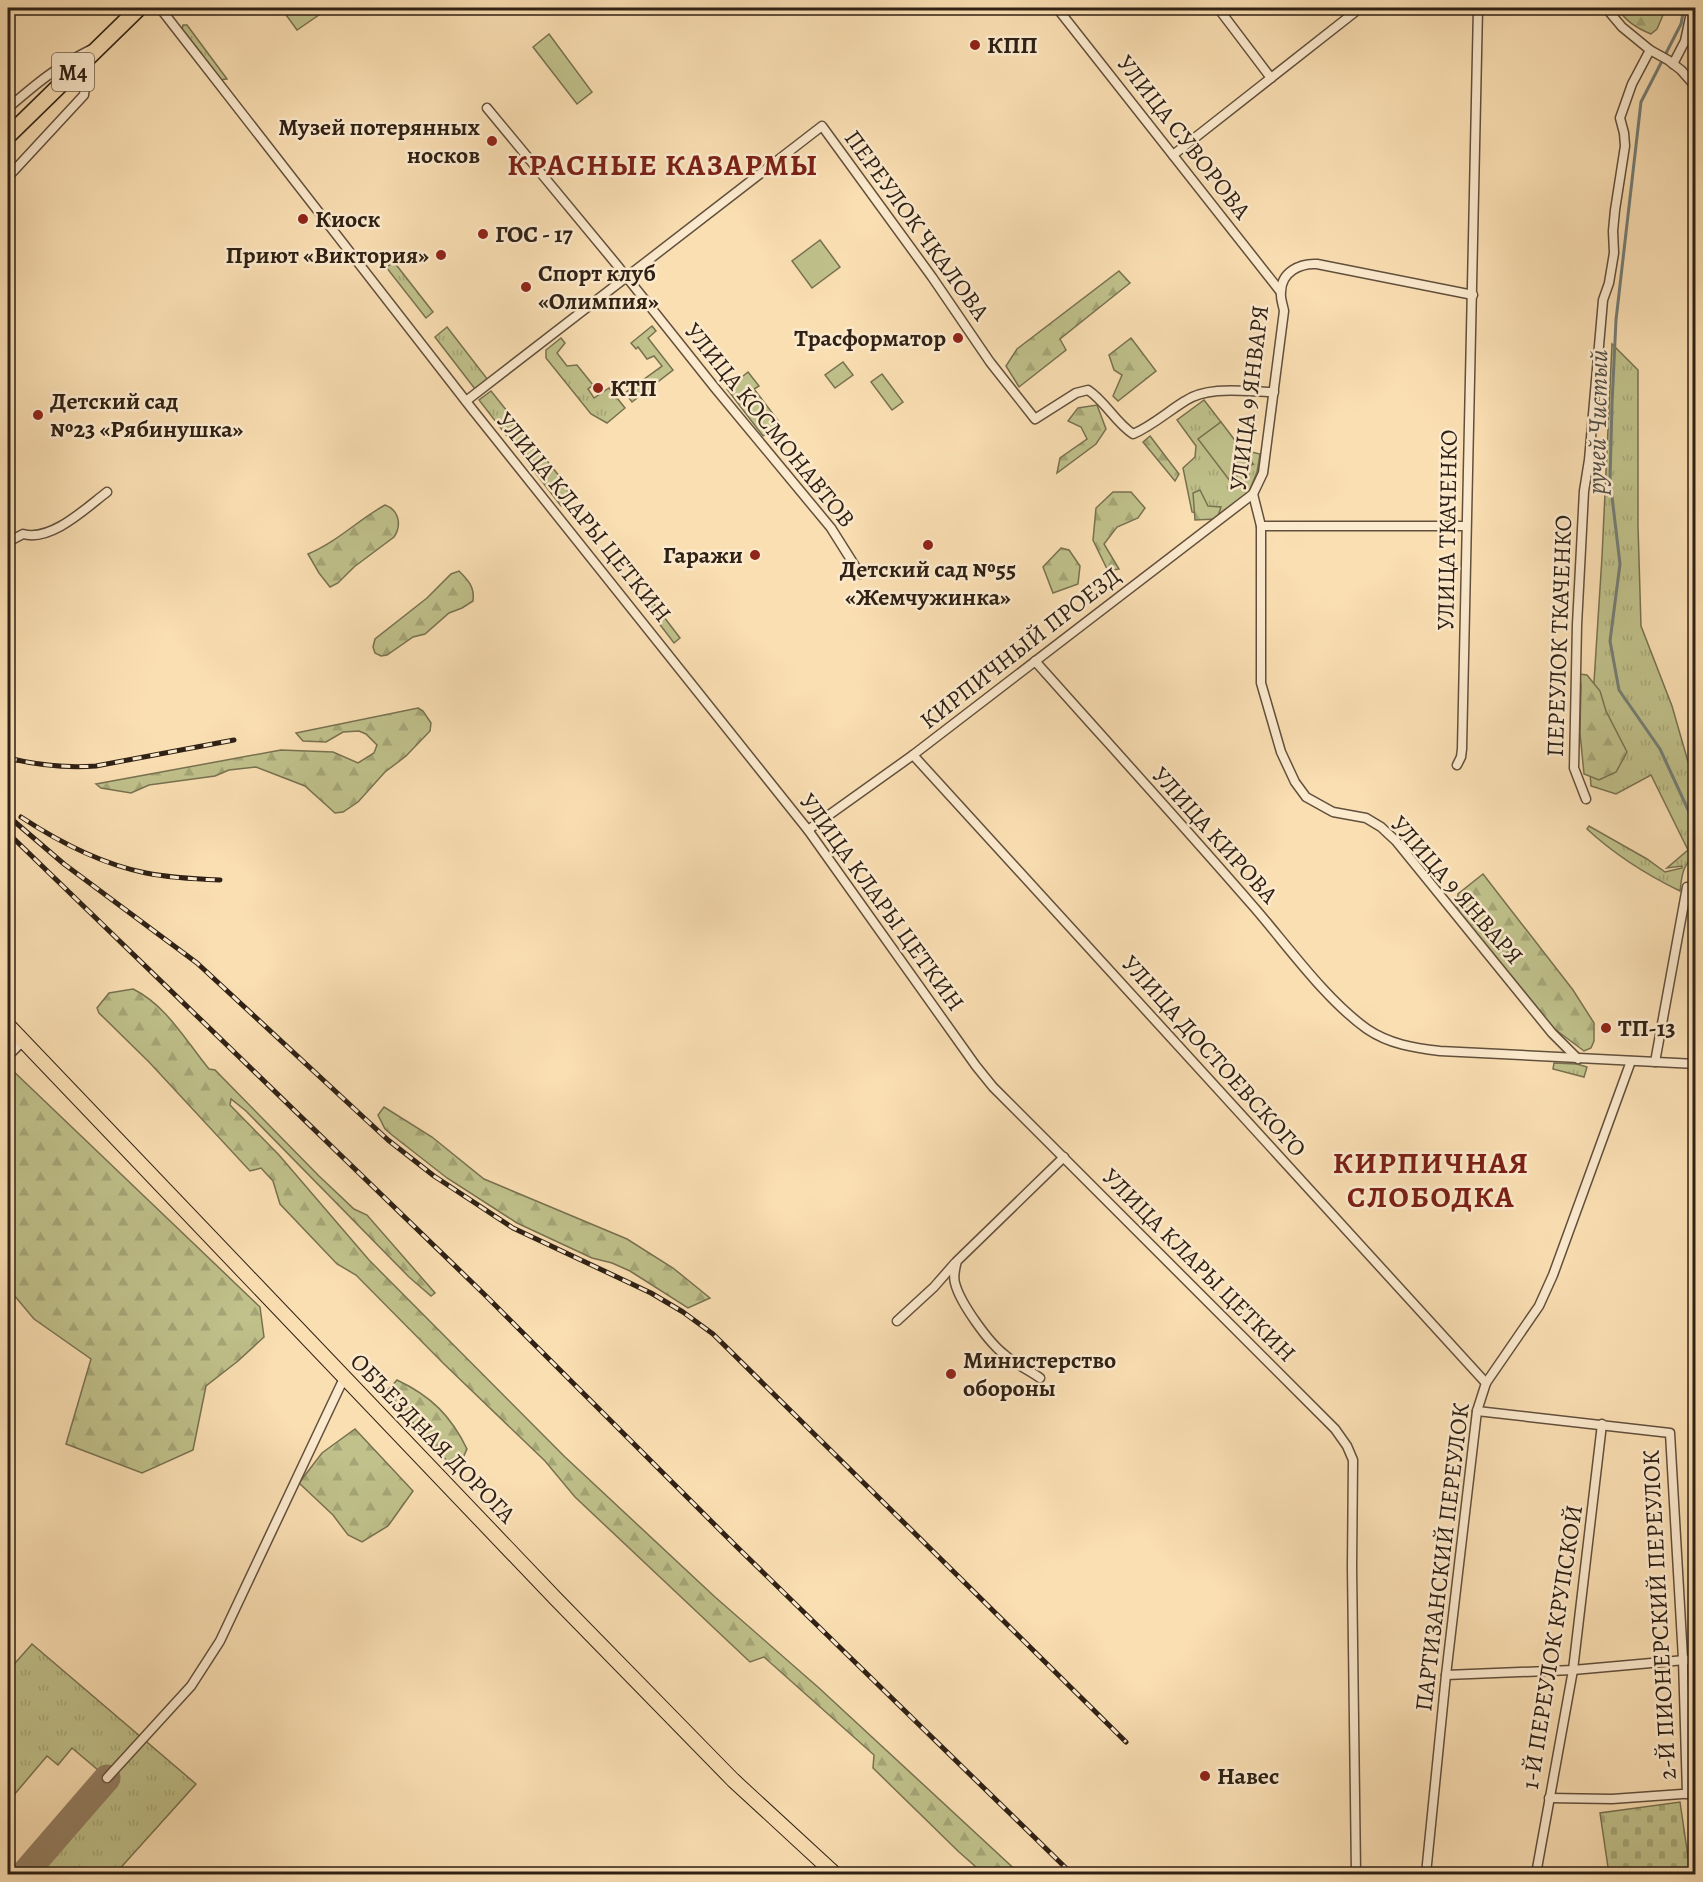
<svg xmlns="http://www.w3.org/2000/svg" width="1703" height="1882" viewBox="0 0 1703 1882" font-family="Alegreya,serif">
<defs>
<pattern id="grass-tufts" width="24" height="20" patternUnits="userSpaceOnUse" patternTransform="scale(1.5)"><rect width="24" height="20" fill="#c0c18b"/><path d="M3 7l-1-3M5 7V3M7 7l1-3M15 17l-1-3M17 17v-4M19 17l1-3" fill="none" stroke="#a5a677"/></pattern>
<pattern id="forest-firs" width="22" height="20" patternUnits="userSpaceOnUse" patternTransform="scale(1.5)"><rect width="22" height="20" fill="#c0c18b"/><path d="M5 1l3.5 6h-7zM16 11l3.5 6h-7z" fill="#a5a677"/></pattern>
<pattern id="cemetery-stones" width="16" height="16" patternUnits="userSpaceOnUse" patternTransform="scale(1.5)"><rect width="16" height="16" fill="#c0c18b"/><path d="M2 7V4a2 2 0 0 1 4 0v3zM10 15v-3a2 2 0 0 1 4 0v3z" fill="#a5a677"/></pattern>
</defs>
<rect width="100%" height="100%" fill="#fadfb3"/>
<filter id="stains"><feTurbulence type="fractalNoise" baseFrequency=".00333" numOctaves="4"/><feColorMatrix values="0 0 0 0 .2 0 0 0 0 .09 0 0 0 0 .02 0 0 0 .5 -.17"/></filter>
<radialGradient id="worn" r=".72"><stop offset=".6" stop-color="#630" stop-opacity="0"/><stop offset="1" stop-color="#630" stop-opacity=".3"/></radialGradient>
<g fill="url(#grass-tufts)" stroke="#787150" stroke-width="1.5">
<path d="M 183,25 L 187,25 L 227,79 L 220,80 L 182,30 Z"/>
<path d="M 394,262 L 433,312 L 426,318 L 386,267 Z"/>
<path d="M 652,326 L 656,331 L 648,338 L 673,370 L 632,402 L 625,393 L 662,366 L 654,356 L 647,359 L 638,347 L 636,349 L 631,343 Z"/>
<path d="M 447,327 L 488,380 L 475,389 L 435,337 Z"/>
<path d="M 561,338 L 565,343 L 557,353 L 567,366 L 577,365 L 593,385 L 588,389 L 594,398 L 609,388 L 625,408 L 607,423 L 591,414 L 546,358 L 546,350 Z"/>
<path d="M 1612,344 L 1638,370 L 1638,526 L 1641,626 L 1672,706 L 1695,786 L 1695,856 C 1682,865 1682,876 1680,891 C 1647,875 1614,854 1587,829 L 1589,826 L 1647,859 L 1665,872 L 1682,868 L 1682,866 L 1667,868 L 1688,850 L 1651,775 L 1616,794 L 1591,786 L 1589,760 L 1602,557 Z"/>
<path d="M 491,391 L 568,487 L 567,496 L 561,506 L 479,400 Z"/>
<path d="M 1204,400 L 1221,422 L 1199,439 L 1253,464 L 1243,450 L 1260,454 L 1257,472 L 1249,492 L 1214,518 L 1192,512 L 1183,468 L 1195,457 L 1196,446 L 1177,420 Z"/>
<path d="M 651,600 L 680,638 L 674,643 L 645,605 Z"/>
<path d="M 1554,1063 L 1577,1064 L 1587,1067 L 1584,1077 L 1553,1069 Z"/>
<path d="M 32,1644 L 196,1784 L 115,1874 L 39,1874 L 117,1786 L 72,1748 L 58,1765 L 47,1756 L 8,1802 L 8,1671 Z"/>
</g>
<g fill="url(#forest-firs)" stroke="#787150" stroke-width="1.5">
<path d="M 1617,8 L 1666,8 L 1657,29 L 1651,34 C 1636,28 1626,21 1617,8 Z"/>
<path d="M 1119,271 L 1130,283 L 1060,339 L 1066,350 L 1019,387 L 1006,366 L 1017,349 Z"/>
<path d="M 1131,338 L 1156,371 L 1118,401 L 1113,396 L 1122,375 L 1114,370 L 1109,355 Z"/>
<path d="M 1097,405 L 1106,429 L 1096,444 L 1057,473 L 1060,458 L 1087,439 L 1081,427 L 1068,421 L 1078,408 Z"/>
<path d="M 1150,436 L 1179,474 L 1175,481 L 1143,442 Z"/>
<path d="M 1200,490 L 1208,506 L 1221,507 L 1217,519 L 1195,520 L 1193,493 Z"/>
<path d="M 1113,492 L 1131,492 L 1145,508 L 1138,518 L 1117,527 L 1104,544 L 1119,569 L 1108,571 L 1093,540 L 1096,508 Z"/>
<path d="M 385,505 C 399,510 402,525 394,537 L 354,567 L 338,583 L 330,587 L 319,573 L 308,554 C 337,542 358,520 385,505 Z"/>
<path d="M 1061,548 L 1069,550 L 1080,566 L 1078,584 L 1053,593 L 1043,567 Z"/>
<path d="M 459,571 C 468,580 475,587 473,601 L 462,608 L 449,613 L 425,634 L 413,637 L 387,655 L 381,656 L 375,653 L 373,647 L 375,639 L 427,598 L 451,574 Z"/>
<path d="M 1579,674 L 1587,675 L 1600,691 L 1606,711 L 1627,752 L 1616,772 L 1599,780 L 1584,774 L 1580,733 L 1581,685 Z"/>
<path d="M 418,708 L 423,711 L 431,723 L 430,731 L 406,756 L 385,772 L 358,802 L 343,812 L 335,813 L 305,786 L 256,767 L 229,770 L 215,776 L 149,785 L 131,793 L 101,788 L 96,784 L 281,750 L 333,752 L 358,763 L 374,753 L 377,745 L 366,734 L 359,731 L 343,732 L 326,742 L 303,741 L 296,733 Z"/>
<path d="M 1483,874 L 1573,990 L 1594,1023 L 1594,1041 L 1591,1048 L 1584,1051 L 1552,1027 L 1457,910 L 1458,894 Z"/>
<path d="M 133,989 C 166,1005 186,1041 209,1069 L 215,1070 L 319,1176 L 354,1209 L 367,1215 L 435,1293 L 431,1296 L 409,1277 L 246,1111 L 231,1099 L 230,1105 L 279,1155 L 369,1260 L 565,1457 L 715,1597 L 819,1688 L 1020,1874 L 984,1874 L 959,1852 L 873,1768 L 874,1755 L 764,1657 L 750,1662 L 575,1497 L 545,1461 L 443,1363 L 356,1275 L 337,1264 L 280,1204 L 273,1181 L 261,1168 L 250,1171 L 149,1062 L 99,1013 L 97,1008 L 109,993 Z"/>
<path d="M 9,1067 L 260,1307 L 264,1337 L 238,1361 L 206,1386 L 193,1450 L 142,1473 L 66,1444 L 91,1359 L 34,1319 L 8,1288 Z"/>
<path d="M 384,1107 L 432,1137 L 484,1179 L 627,1239 L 673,1268 L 710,1298 L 688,1308 L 630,1271 L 612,1263 L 592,1258 L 517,1223 L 447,1178 L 392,1135 L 385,1129 L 378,1115 Z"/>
<path d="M 397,1380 C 431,1396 451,1416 467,1449 L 462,1460 L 448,1462 L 397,1405 L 388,1390 Z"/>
<path d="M 355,1429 L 413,1491 L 388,1526 L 362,1542 L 348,1535 L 333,1515 L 299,1483 L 322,1453 Z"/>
</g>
<path fill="url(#cemetery-stones)" stroke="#787150" stroke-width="1.5" d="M 1680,1802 L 1690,1870 L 1656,1874 L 1609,1874 L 1600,1813 Z"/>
<g fill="#c0c18b" stroke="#787150" stroke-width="1.5">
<path d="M 281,8 L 329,8 L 297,30 Z"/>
<path d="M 549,34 L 592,92 L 577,104 L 533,47 Z"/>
<path d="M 820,240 L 840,267 L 812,288 L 792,261 Z"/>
<path d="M 843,362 L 853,375 L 835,388 L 825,375 Z"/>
<path d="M 748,372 L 759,386 L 754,389 L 780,423 L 763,436 L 727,389 Z"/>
<path d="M 882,374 L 903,402 L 892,410 L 871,382 Z"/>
<path d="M 1221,422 L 1253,464 L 1230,481 L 1198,439 Z"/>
</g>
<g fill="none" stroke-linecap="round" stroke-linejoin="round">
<path stroke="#747d76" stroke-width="3" d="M 1684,8 L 1681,24 L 1641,102 L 1616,320 L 1612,404 L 1610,480 L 1620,564 L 1610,641 L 1619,690 L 1660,749 L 1696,827"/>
<path stroke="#948064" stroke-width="27" d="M 24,1874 L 107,1778"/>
<g stroke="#62503c" stroke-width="11">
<g id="street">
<path d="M 160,8 L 472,409 L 808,830 L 976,1066 L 993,1087 L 1335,1429 L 1347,1446 L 1353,1460 L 1352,1567 L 1356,1874"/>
<path d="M 1057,8 L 1280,291"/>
<path d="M 1218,8 L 1271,78"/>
<path d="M 1606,8 L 1622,27 L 1650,50 L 1668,60 L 1681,70 L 1696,87"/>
<path d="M 1673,64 L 1685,41 L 1692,8"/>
<path d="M 8,108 C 36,84 56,67 90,50"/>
<path d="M 487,108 L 617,265 L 715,388 L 831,528 L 860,574"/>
<path d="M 1173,155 L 1360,8"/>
<path d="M 8,177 L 84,95 L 88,58"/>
<path d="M 1473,295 L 1317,264 C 1300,263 1281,272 1281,292 C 1280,298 1283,305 1284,311 L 1263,473 L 1253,494 L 1261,526 L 1261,683 L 1281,752 L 1295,782 L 1306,797 L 1333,812 L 1366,818 L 1381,827 L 1396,841 L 1552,1033 L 1578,1059"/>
<path d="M 466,401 L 822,126 L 932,277 L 990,362 L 1035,419 L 1076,393 L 1088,390 C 1106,402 1115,422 1133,434 C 1152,426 1167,412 1185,401 C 1209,385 1246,392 1274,392"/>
<path d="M 1261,526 L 1466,526"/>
<path d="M 8,542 L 23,534 C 51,542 86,508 107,492"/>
<path d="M 1035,661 C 1107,742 1181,823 1253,906 C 1287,945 1325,999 1367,1029 C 1389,1044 1414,1048 1440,1051 L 1696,1064"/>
<path d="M 913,755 L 1486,1383"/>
<path d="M 1457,765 L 1461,757 L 1462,749 L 1478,8"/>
<path d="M 1586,799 L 1574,768 L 1577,625 L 1584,491 L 1589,460 L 1603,300 L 1609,283 L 1614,253 L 1613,231 L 1615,210 L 1625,146 L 1624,133 L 1620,118 L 1632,84 L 1650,50"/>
<path d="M 808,830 L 913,755 L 1253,494"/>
<path d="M 8,1056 L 23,1041"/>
<path d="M 1655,1062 L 1687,887"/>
<path d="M 897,1321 L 934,1287 L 955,1263"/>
<path d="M 1040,1378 C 1029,1370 1015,1364 1005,1355 C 989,1343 960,1303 955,1283 C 953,1275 955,1268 957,1261 L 1064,1157"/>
<path d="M 1477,1411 L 1670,1433 L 1683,1659 L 1687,1794"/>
<path d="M 1446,1675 L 1573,1670 L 1696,1659"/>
<path d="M 107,1778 L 191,1686 L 220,1641 L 344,1378"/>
<path d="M 1549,1798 L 1612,1799 L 1696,1793"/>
<path d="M 1426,1874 L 1446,1675 L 1477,1411 L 1486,1383 L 1539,1306 L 1553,1275 L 1631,1061"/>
<path d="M 1536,1874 L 1573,1670 L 1602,1424"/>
</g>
</g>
<g stroke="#2f2115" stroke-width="16">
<path id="primary" d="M 8,1025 L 556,1599 L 733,1780 L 835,1874"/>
</g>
<g stroke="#2f2115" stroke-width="18">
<path id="highway" d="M 8,136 L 139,8"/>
</g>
<use href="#street" stroke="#fceace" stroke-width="8"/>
<use href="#primary" stroke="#fadfb3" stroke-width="14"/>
<use href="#highway" stroke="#fadfb3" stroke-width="15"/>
<g stroke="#2f2115" stroke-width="5">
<g id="rail">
<path d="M 8,758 C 36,765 67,768 96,766 L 234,740"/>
<path d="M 8,816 L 64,864 L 197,963 L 388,1140 L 434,1176 L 513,1228 L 651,1293 L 683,1312 L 713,1334 L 1126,1742"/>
<path d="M 21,817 C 59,842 101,864 146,873 C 171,878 195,879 220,880"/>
<path d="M 8,833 L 484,1294 L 736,1546 L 1072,1874"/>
</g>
</g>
<use href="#rail" stroke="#fceace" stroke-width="3" stroke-dasharray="9" stroke-linecap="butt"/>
</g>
<g fill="#8f2418" stroke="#fceace" stroke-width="2">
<circle cx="975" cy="45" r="6"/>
<circle cx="492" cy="141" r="6"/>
<circle cx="303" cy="219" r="6"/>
<circle cx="483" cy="234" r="6"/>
<circle cx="441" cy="255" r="6"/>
<circle cx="526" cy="287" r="6"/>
<circle cx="958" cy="338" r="6"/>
<circle cx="598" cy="388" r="6"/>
<circle cx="38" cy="415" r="6"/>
<circle cx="928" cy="545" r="6"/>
<circle cx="755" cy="555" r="6"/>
<circle cx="1606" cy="1028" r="6"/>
<circle cx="951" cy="1374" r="6"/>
<circle cx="1205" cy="1776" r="6"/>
</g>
<g text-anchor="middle" stroke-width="5" stroke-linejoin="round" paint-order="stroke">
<rect fill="#fceace" stroke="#6c5d4c" stroke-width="1.5" x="52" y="53" width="42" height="38" rx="4.5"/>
<g font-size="22" font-weight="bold" fill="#2f2115">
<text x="73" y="80">M4</text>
</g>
<g font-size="24" font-weight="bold" fill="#2f2115" stroke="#fceace" text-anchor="start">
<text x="987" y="53">КПП</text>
<text x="480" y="135" text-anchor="end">Музей потерянных<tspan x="480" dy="28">носков</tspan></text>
<text x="315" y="227">Киоск</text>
<text x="495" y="242">ГОС - 17</text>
<text x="429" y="263" text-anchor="end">Приют «Виктория»</text>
<text x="538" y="281">Спорт клуб<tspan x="538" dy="28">«Олимпия»</tspan></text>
<text x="946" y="346" text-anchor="end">Трасформатор</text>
<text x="610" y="396">КТП</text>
<text x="50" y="409">Детский сад<tspan x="50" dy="28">№23 «Рябинушка»</tspan></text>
<text x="743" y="563" text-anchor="end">Гаражи</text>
<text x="928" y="577" text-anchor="middle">Детский сад №55<tspan x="928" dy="28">«Жемчужинка»</tspan></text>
<text x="1618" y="1036">ТП-13</text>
<text x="963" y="1368">Министерство<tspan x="963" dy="28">обороны</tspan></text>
<text x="1217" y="1784">Навес</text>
</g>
<g font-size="24" fill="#2f2115" stroke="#fceace">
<text transform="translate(1184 137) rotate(52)" y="8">УЛИЦА СУВОРОВА</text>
<text transform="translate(917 225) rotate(54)" y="8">ПЕРЕУЛОК ЧКАЛОВА</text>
<text transform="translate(1249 398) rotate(-83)" y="8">УЛИЦА 9 ЯНВАРЯ</text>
<text transform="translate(770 425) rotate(51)" y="8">УЛИЦА КОСМОНАВТОВ</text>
<text transform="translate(584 517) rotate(51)" y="8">УЛИЦА КЛАРЫ ЦЕТКИН</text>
<text transform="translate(1447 530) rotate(-89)" y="8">УЛИЦА ТКАЧЕНКО</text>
<text transform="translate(1559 636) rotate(-88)" y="8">ПЕРЕУЛОК ТКАЧЕНКО</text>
<text transform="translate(1020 648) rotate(-38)" y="8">КИРПИЧНЫЙ ПРОЕЗД</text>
<text transform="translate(1215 835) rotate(48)" y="8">УЛИЦА КИРОВА</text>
<text transform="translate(1457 890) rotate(49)" y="8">УЛИЦА 9 ЯНВАРЯ</text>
<text transform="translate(882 902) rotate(54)" y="8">УЛИЦА КЛАРЫ ЦЕТКИН</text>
<text transform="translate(1214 1056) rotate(48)" y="8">УЛИЦА ДОСТОЕВСКОГО</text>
<text transform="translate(1199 1265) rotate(45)" y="8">УЛИЦА КЛАРЫ ЦЕТКИН</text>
<text transform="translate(433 1438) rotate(46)" y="8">ОБЪЕЗДНАЯ ДОРОГА</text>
<text transform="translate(1442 1557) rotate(-83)" y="8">ПАРТИЗАНСКИЙ ПЕРЕУЛОК</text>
<text transform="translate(1659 1615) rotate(-93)" y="8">2-Й ПИОНЕРСКИЙ ПЕРЕУЛОК</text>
<text transform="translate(1552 1647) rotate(-81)" y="8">1-Й ПЕРЕУЛОК КРУПСКОЙ</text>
</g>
<g font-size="26" font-style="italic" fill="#524f46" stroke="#fceace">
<text transform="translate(1597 422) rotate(-89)" y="9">ручей Чистый</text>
</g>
<g font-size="30" font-weight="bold" letter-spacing="1.5" fill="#7a1f14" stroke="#fceace">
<text x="663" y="175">КРАСНЫЕ КАЗАРМЫ</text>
<text x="1431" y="1173">КИРПИЧНАЯ<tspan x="1431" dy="34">СЛОБОДКА</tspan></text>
</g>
</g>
<rect width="1703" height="1882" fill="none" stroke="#fadfb3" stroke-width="30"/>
<rect x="9" y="9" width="1685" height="1864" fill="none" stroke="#2f2115" stroke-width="3"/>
<rect x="15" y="15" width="1673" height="1852" fill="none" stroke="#2f2115" stroke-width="1.5"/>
<rect width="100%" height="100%" filter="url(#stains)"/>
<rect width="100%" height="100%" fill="url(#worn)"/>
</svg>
